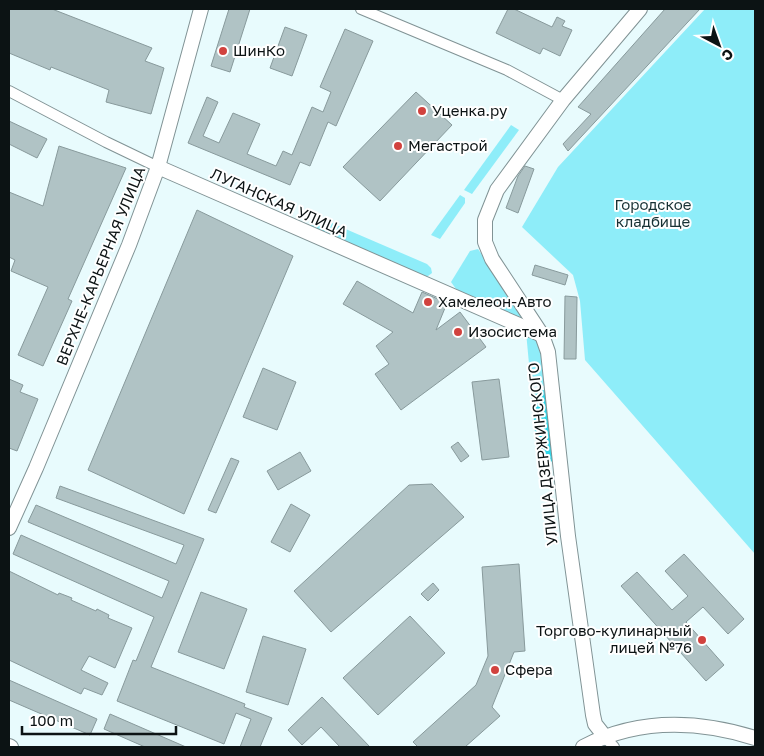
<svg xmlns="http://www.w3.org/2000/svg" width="764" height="756" viewBox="0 0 764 756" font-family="'Golos Text',sans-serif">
<rect width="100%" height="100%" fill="#e8fbfd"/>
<g fill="#8eedf9">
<path d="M 705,9 L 755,9 L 755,554 L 585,360 L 580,301 L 573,275 L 522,227 L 558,167 Z"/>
<path d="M 511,125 L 519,130 L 472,194 L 464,190 Z"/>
<path d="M 460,195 L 465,198 L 465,203 L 440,239 L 431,235 Z"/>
<path d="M 320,218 L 427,264 L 431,268 L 432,273 L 428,276 L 422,276 L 311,227 L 311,223 L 315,219 Z"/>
<path d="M 478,249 L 530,324 L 456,289 L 451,282 L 470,251 Z"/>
<path d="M 526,332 L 541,343 L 550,386 L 531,385 Z"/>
</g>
<path fill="#2fd6e8" d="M 549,390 L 555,461 L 538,463 L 531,391 Z"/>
<g fill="#b0c3c5" stroke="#889a9c">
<path d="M 9,9 L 52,9 L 152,48 L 145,61 L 164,68 L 151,114 L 106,102 L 109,90 L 51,67 L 50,70 L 9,53 Z"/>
<path d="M 229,9 L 250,9 L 230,72 L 211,66 Z"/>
<path d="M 508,9 L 514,9 L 552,27 L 557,17 L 565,21 L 562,26 L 572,30 L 560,56 L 543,48 L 540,54 L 496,33 Z"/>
<path d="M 665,9 L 700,9 L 568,151 L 563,144 L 591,114 L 578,107 Z"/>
<path d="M 285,27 L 307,35 L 292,76 L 270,68 Z"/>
<path d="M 345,29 L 373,41 L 336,126 L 328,122 L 310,166 L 300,162 L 290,185 L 188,143 L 207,97 L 218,102 L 203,136 L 219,143 L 233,113 L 260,124 L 247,154 L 276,166 L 283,151 L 292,155 L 312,107 L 323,112 L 331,92 L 320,87 Z"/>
<path d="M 416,92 L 452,125 L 380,201 L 343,167 Z"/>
<path d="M 9,121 L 47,139 L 37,158 L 9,144 Z"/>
<path d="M 59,146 L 126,168 L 68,299 L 72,301 L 43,366 L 18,355 L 48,287 L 11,271 L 15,260 L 9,257 L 9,192 L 43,206 Z"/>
<path d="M 525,166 L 534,169 L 518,213 L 506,208 L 518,176 Z"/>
<path d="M 197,210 L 293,256 L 184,514 L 88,470 Z"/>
<path d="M 535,265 L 568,275 L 565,285 L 532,275 Z"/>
<path d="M 357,281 L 413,313 L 422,292 L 447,303 L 436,330 L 460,312 L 486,347 L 401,410 L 375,374 L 389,364 L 376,346 L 393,332 L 343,304 Z"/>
<path d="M 565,296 L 577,297 L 576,359 L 564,359 Z"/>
<path d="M 263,368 L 296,382 L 277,430 L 243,417 Z"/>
<path d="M 9,379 L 23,385 L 20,392 L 38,399 L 17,451 L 9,448 Z"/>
<path d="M 499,379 L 509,457 L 482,460 L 472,382 Z"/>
<path d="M 458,442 L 469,456 L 461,462 L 451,447 Z"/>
<path d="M 300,452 L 311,471 L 278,490 L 267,471 Z"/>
<path d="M 231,458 L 239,461 L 216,513 L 208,510 Z"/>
<path d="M 432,484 L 464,517 L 331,632 L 294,591 L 409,485 Z"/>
<path d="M 60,486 L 204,539 L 151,667 L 245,704 L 244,707 L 272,718 L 260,747 L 240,747 L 251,719 L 236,713 L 224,744 L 117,701 L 133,660 L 136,661 L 154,617 L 13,554 L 21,535 L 162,598 L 169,581 L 28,522 L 36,505 L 176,564 L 184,545 L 56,498 Z"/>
<path d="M 291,504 L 310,515 L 290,552 L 271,542 Z"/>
<path d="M 684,554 L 744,619 L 728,634 L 703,607 L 686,622 L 724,665 L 706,681 L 621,586 L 637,572 L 672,610 L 688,596 L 665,571 Z"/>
<path d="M 519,564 L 525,651 L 514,652 L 492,707 L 500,716 L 465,747 L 418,747 L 413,742 L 476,685 L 488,656 L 482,567 Z"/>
<path d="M 9,571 L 58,595 L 59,593 L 72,598 L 71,600 L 96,611 L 97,609 L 109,615 L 108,618 L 132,628 L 115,668 L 89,656 L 81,670 L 108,683 L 102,695 L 84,688 L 81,694 L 9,660 Z"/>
<path d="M 433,583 L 439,590 L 428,601 L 421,594 Z"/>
<path d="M 201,592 L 247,609 L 224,669 L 178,652 Z"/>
<path d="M 410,616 L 445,653 L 378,715 L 343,678 Z"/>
<path d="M 263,636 L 306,649 L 288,705 L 246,692 Z"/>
<path d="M 9,680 L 97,719 L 90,735 L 9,700 Z"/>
<path d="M 322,697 L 370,747 L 340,747 L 321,727 L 302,745 L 288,730 Z"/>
<path d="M 110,714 L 186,747 L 145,747 L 104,729 Z"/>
</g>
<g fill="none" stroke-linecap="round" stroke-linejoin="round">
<g stroke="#819395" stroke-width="12">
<g id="street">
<path d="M 361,9 L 507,70 L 563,100"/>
<path d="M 9,91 L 106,142 L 158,167"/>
<path d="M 606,738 L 614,747"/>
</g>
</g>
<g stroke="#819395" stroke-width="16">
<g id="secondary">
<path d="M 158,167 L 542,335"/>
<path d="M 9,528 L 36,468 L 129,245 L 158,167 L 201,9"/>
<path d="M 606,738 L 595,724 L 593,715 L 568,536 L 548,352 L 542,335 L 492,259 L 485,242 L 485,220 L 497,190 L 563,100 L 640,9"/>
<path d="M 9,746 L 11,747"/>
<path d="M 583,747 C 638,718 697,720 755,738"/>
</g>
</g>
<use href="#street" stroke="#fff" stroke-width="10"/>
<use href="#secondary" stroke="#fff" stroke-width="14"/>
</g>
<g fill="#d1423e" stroke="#fff" stroke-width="2">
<circle cx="223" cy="51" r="5"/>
<circle cx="422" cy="111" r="5"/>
<circle cx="398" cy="146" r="5"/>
<circle cx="428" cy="302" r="5"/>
<circle cx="458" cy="332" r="5"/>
<circle cx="702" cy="640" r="5"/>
<circle cx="495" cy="670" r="5"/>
</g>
<g text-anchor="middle" stroke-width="4" stroke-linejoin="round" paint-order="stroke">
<g font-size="15" fill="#0c1314" stroke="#fff" text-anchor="start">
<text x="233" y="56">ШинКо</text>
<text x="432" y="116">Уценка.ру</text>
<text x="408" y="151">Мегастрой</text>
<text x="438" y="307">Хамелеон-Авто</text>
<text x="468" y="337">Изосистема</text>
<text x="692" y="636" text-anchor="end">Торгово-кулинарный<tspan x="692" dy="17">лицей №76</tspan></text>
<text x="505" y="675">Сфера</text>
</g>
<g font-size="15" fill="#0c1314" stroke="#fff">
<text transform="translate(279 203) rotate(24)" y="5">ЛУГАНСКАЯ УЛИЦА</text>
<text transform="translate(101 266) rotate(-68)" y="5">ВЕРХНЕ-КАРЬЕРНАЯ УЛИЦА</text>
<text transform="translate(543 454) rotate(-96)" y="5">УЛИЦА ДЗЕРЖИНСКОГО</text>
</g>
<g font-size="15" fill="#183235" stroke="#fff">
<text x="653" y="210">Городское<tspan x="653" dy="17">кладбище</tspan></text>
</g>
</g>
<rect width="764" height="756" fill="none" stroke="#0c1314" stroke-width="20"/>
<g transform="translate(719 45) rotate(139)" stroke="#ffffff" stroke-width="4" paint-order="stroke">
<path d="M0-4L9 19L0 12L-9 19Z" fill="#0c1314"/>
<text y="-8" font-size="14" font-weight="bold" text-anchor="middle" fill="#0c1314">С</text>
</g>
<path d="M22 726v8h154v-8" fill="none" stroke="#0c1314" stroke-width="2.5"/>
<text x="30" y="726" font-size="15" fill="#0c1314" stroke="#ffffff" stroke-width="4" paint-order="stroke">100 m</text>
</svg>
